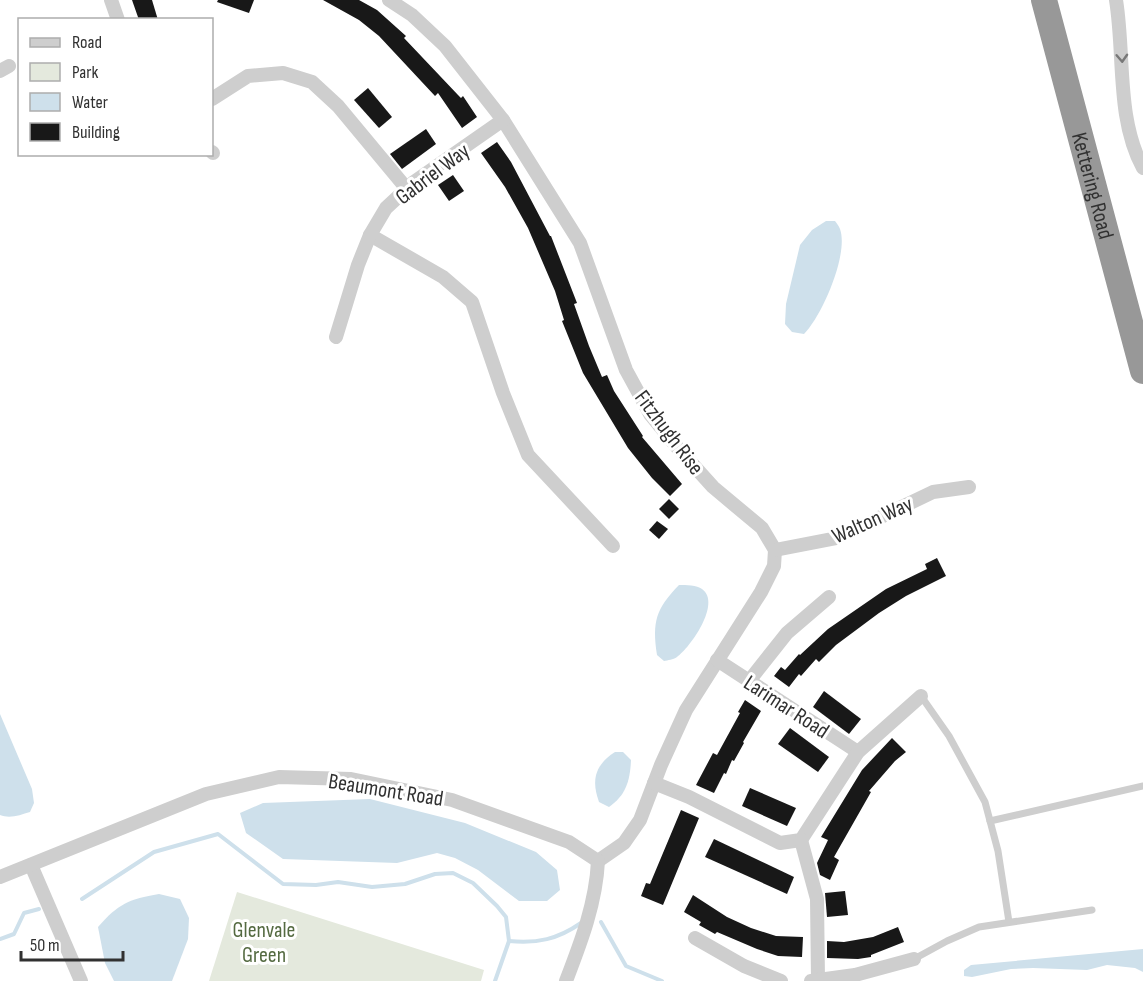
<svg xmlns="http://www.w3.org/2000/svg" width="1143" height="981" viewBox="0 0 1143 981" font-family="'Sofia Sans Condensed',sans-serif">
<rect width="100%" height="100%" fill="#fff"/>
<path fill="#e4e9dd" d="M 237,892 L 484,970 L 481,981 L 209,981 Z"/>
<g fill="#cee0eb">
<path d="M 826,221 L 835,221 C 837,224 839,226 840,229 C 849,254 822,316 804,334 L 792,332 L 785,324 L 786,304 L 800,245 L 812,230 Z"/>
<path d="M 679,585 C 686,585 697,585 702,589 C 722,603 690,648 677,657 C 673,660 668,660 664,661 L 657,655 C 652,621 656,609 679,585 Z"/>
<path d="M 0,714 L 32,789 L 34,803 L 30,812 C 20,815 10,819 0,815 Z"/>
<path d="M 615,752 L 623,752 L 631,760 C 630,781 626,795 609,807 L 599,802 C 591,780 595,765 615,752 Z"/>
<path d="M 370,799 L 465,823 L 536,852 L 557,870 L 560,890 L 547,901 L 519,901 L 478,870 L 455,858 L 437,853 L 397,863 L 283,859 L 246,833 L 240,813 L 263,803 Z"/>
<path d="M 159,894 L 180,899 L 189,918 L 188,939 L 172,981 L 114,981 L 105,963 L 98,927 C 118,904 129,899 159,894 Z"/>
<path d="M 1143,949 L 1143,972 L 1135,968 L 1107,965 L 1087,970 L 1033,968 L 1011,969 L 972,977 L 964,976 L 964,970 L 971,965 Z"/>
</g>
<g fill="none" stroke-linecap="round" stroke-linejoin="round">
<g stroke="#cee0eb" stroke-width="4">
<path d="M 82,899 L 154,852 L 218,834 L 283,884 L 316,885 L 338,882 L 372,887 L 405,884 L 435,874 L 453,873 L 473,883 L 497,906 L 506,917 L 509,941 L 495,981"/>
<path d="M 601,922 L 626,966 L 662,981"/>
<path d="M 0,939 L 14,934 L 24,913 L 39,909"/>
<path d="M 509,941 C 537,944 558,939 581,923"/>
</g>
</g>
<g fill="#181818">
<path d="M 132,0 L 152,0 L 158,20 L 139,20 Z"/>
<path d="M 218,0 L 254,0 L 249,13 L 217,2 Z"/>
<path d="M 323,0 L 359,0 L 377,10 L 406,36 L 404,38 L 458,95 L 461,98 L 463,96 L 477,117 L 462,128 L 438,93 L 435,96 L 379,36 L 359,20 Z"/>
<path d="M 368,88 L 392,117 L 379,128 L 354,100 Z"/>
<path d="M 426,129 L 436,144 L 402,169 L 390,154 Z"/>
<path d="M 497,142 L 511,162 L 550,236 L 551,236 L 577,303 L 574,304 L 589,346 L 602,377 L 607,375 L 614,391 L 643,436 L 642,437 L 682,484 L 670,496 L 652,478 L 628,448 L 583,373 L 562,321 L 564,320 L 555,291 L 528,228 L 505,187 L 481,153 Z"/>
<path d="M 453,175 L 464,191 L 449,201 L 438,185 Z"/>
<path d="M 669,499 L 679,509 L 669,519 L 659,509 Z"/>
<path d="M 657,521 L 668,529 L 659,539 L 649,530 Z"/>
<path d="M 937,558 L 946,576 L 906,596 L 879,613 L 836,645 L 819,662 L 816,659 L 801,676 L 799,674 L 789,687 L 774,676 L 781,667 L 785,670 L 799,654 L 800,655 L 828,629 L 886,589 L 927,569 L 925,564 Z"/>
<path d="M 824,691 L 861,719 L 849,734 L 813,707 Z"/>
<path d="M 745,700 L 761,711 L 743,742 L 744,743 L 734,761 L 732,760 L 726,774 L 724,773 L 714,793 L 696,785 L 713,753 L 717,755 L 740,713 L 738,712 Z"/>
<path d="M 790,728 L 829,757 L 818,772 L 778,744 Z"/>
<path d="M 892,738 L 906,752 L 895,761 L 869,791 L 871,792 L 834,857 L 839,860 L 830,880 L 820,875 L 817,863 L 828,840 L 821,837 L 862,770 Z"/>
<path d="M 750,788 L 796,808 L 787,826 L 742,806 Z"/>
<path d="M 681,810 L 699,818 L 663,905 L 641,896 L 646,883 L 650,884 Z"/>
<path d="M 714,839 L 794,877 L 787,894 L 705,857 Z"/>
<path d="M 845,891 L 848,915 L 827,917 L 825,893 Z"/>
<path d="M 693,895 L 727,917 L 751,928 L 776,936 L 803,937 L 802,957 L 778,956 L 757,949 L 717,932 L 715,934 L 699,925 L 701,922 L 684,912 Z"/>
<path d="M 898,927 L 904,942 L 871,955 L 871,957 L 858,959 L 827,958 L 827,941 L 844,942 L 873,937 Z"/>
</g>
<g fill="none" stroke-linecap="round" stroke-linejoin="round">
<g stroke="#cecece" stroke-width="7">
<path d="M 921,696 L 949,736 L 985,802 L 998,851 L 1009,922"/>
<path d="M 990,821 L 1143,786"/>
<path d="M 914,959 L 947,941 L 979,927 L 1092,910"/>
</g>
<g stroke="#cecece" stroke-width="14">
<path d="M 111,0 L 118,20"/>
<path d="M 389,0 L 412,15 L 445,46 L 503,120 L 580,243 L 626,370 L 650,414 L 677,447 L 713,487 L 762,528 L 775,550 L 774,566 L 761,592 L 686,710 L 661,765 L 640,820 L 624,843 L 598,861"/>
<path d="M 1116,0 C 1125,55 1116,118 1143,168"/>
<path d="M 0,71 L 9,66"/>
<path d="M 212,99 L 248,76 L 283,73 L 312,82 L 338,106 L 407,189"/>
<path d="M 212,152 L 213,153"/>
<path d="M 370,235 L 443,277 L 472,302 L 503,393 L 528,455 L 613,546"/>
<path d="M 336,337 L 358,265 L 370,235 L 386,208 L 414,182 L 503,120"/>
<path d="M 775,550 L 837,538 L 933,492 L 969,487"/>
<path d="M 717,660 L 858,752"/>
<path d="M 749,681 L 787,633 L 829,597"/>
<path d="M 654,783 L 689,797 L 780,843 L 801,840 L 858,752 L 921,696"/>
<path d="M 801,840 L 817,899 L 818,980"/>
<path d="M 31,865 L 81,981"/>
<path d="M 0,877 L 206,794 L 279,777 L 351,779 L 452,800 L 569,842 L 598,861"/>
<path d="M 695,938 L 744,966 L 781,981"/>
<path d="M 566,981 C 581,942 596,903 598,861"/>
<path d="M 811,981 L 855,975 L 914,959"/>
</g>
<path stroke="#989898" stroke-width="26" id="s1" d="M 1044,0 L 1143,371"/>
</g>
<defs><path id="oneway-chevron" d="M-2-3.5L2.5 0L-2 3.5" fill="none" stroke-width="1.6" stroke-linecap="round" stroke-linejoin="round" transform="scale(1.5)"/></defs>
<use stroke="#787878" href="#oneway-chevron" transform="translate(1122 58) rotate(87)"/>
<g text-anchor="middle" stroke-width="6" stroke-linejoin="round" paint-order="stroke">
<g font-size="22" fill="#313131" stroke="#fff">
<text transform="translate(432 173) rotate(-37)" y="8">Gabriel Way</text>
<text dy="8" stroke="none"><textPath href="#s1" startOffset="192">Kettering Road</textPath></text>
<text transform="translate(670 432) rotate(53)" y="8">Fitzhugh Rise</text>
<text transform="translate(872 519) rotate(-24)" y="8">Walton Way</text>
<text transform="translate(787 706) rotate(33)" y="8">Larimar Road</text>
<text transform="translate(386 789) rotate(9)" y="8">Beaumont Road</text>
</g>
<g font-size="22" fill="#546a41" stroke="#fff">
<text x="264" y="937">Glenvale<tspan x="264" dy="25">Green</tspan></text>
</g>
</g>
<rect x="18" y="18" width="195" height="138" fill="#ffffff" stroke="#adadad" stroke-width="1.5"/>
<rect x="30" y="38" width="30" height="9" fill="#cecece" stroke="#adadad" stroke-width="1.5"/>
<text x="72" y="48" font-size="18" fill="#313131">Road</text>
<rect x="30" y="63" width="30" height="18" fill="#e4e9dd" stroke="#adadad" stroke-width="1.5"/>
<text x="72" y="78" font-size="18" fill="#313131">Park</text>
<rect x="30" y="93" width="30" height="18" fill="#cee0eb" stroke="#adadad" stroke-width="1.5"/>
<text x="72" y="108" font-size="18" fill="#313131">Water</text>
<rect x="30" y="123" width="30" height="18" fill="#181818" stroke="#adadad" stroke-width="1.5"/>
<text x="72" y="138" font-size="18" fill="#313131">Building</text>
<path d="M21 951v9h102v-9" fill="none" stroke="#313131" stroke-width="3"/>
<text x="30" y="951" font-size="18" fill="#313131" stroke="#ffffff" stroke-width="4.5" paint-order="stroke">50 m</text>
</svg>
